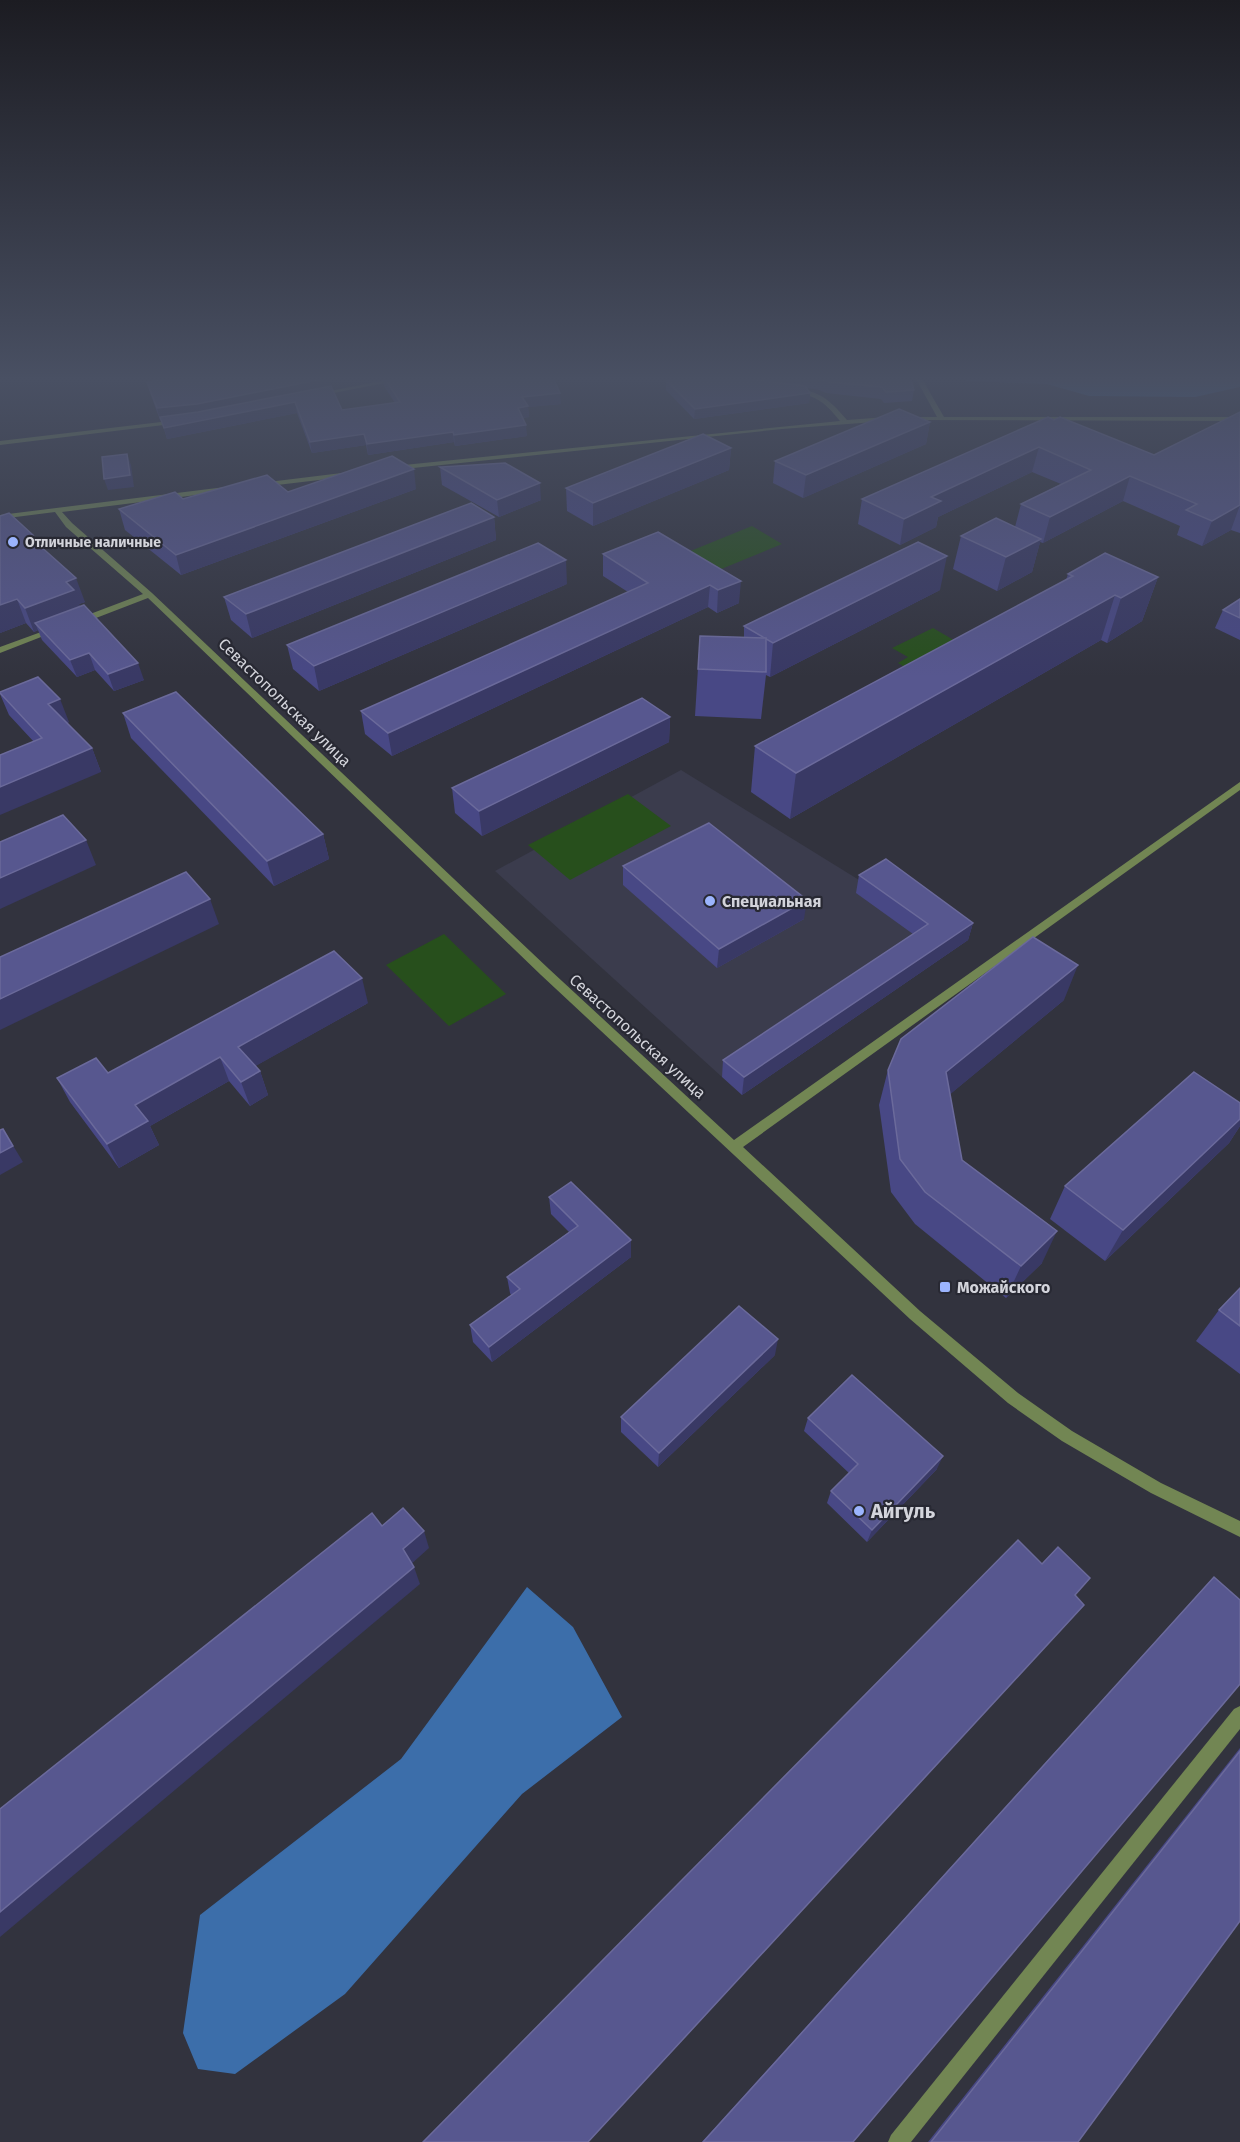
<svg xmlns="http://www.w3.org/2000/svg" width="1240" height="2142" viewBox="0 0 1240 2142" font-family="'Fira Sans',sans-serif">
<rect width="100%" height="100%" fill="#32333e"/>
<path fill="#3b3c4d" d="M 681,770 L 940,930 L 722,1077 L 495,871 Z"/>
<g fill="#274f1c">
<path d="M 752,526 L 782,544 L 714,572 L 683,554 Z"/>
<path d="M 933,628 L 964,646 L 913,672 L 898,663 L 908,657 L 892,648 Z"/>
<path d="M 628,794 L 671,826 L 570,880 L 528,845 Z"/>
<path d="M 444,934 L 506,994 L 449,1026 L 386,965 Z"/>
</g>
<g fill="#3c6eaa">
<path d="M 961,377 L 1240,377 L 1240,387 L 1195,397 L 1089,396 L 1047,384 L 967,381 Z"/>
<path d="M 527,1587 L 573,1627 L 622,1717 L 522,1794 L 345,1994 L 235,2074 L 198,2069 L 183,2033 L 200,1915 L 401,1759 Z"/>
</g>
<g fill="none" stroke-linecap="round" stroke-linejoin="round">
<g fill="#728653" fill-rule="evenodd">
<path d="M 402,377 L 416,377 L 318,396 L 315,394 Z"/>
<path d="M 915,377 L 921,377 L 944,417 L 1240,417 L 1240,421 L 903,420 L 902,419 L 905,417 L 937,417 Z"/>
<path d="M 792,388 C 820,391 829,399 847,420 L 887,417 L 890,419 L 887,421 L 782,429 L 394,470 L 390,468 L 394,466 L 840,421 C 823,400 816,396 790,391 L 790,389 Z"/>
<path d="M 178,420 L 180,421 L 180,423 L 0,445 L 0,441 Z"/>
<path d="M 350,472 L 354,474 L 353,476 L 260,487 L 256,485 L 260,483 Z"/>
<path d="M 225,487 L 228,487 L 228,491 L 62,512 L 72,523 L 152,593 L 549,969 L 734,1140 L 1240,782 L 1240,790 L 743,1147 L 920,1311 L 1018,1393 L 1072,1431 L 1161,1483 L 1240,1521 L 1240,1537 L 1151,1493 L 1062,1441 L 1008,1403 L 910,1319 L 541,975 L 148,598 L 83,623 L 77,623 L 77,619 L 143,594 L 66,527 L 55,512 L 0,519 L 0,515 Z"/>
<path d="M 52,628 L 59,630 L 0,653 L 0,647 Z"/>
<path d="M 1240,1706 L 1240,1729 L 911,2142 L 888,2142 L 891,2135 L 1234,1709 Z"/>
</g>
</g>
<g fill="#484885">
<path d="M 378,377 L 553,377 L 561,404 L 528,407 L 529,417 L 523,418 L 527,436 L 455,446 L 454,442 L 368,455 L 366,445 L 312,453 L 297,413 L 167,439 L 161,419 L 160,420 L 150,393 L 147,382 L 330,386 L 342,410 L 395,403 L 384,386 L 383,379 L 380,379 Z"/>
<path d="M 696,377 L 910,377 L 914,390 L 912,401 L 884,403 L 881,399 L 826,393 L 819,390 L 807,388 L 810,393 L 809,403 L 694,419 L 666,390 L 666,380 Z"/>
<path d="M 1240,412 L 1240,533 L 1231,530 L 1202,546 L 1177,535 L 1180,526 L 1123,501 L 1043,543 L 1040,542 L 1032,572 L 997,591 L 953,569 L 961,536 L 1015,527 L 1021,504 L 1061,484 L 1032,472 L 938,517 L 936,527 L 900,545 L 858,524 L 862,499 L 1048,417 L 1154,455 Z"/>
<path d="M 930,422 L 926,444 L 803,498 L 773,483 L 775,461 Z"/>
<path d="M 731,448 L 729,470 L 593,526 L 567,511 L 566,488 Z"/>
<path d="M 440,467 L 541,500 L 499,517 L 442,485 Z"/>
<path d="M 416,489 L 181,575 L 125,530 L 119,509 L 183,499 L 288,492 Z"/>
<path d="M 494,517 L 496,540 L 252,638 L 231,620 L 224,597 Z"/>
<path d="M 658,532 L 739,603 L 717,613 L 708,607 L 392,756 L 365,734 L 361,711 L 628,592 L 603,576 L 603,554 Z"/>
<path d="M 33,535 L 35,542 L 85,602 L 79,604 L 80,607 L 144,680 L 114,691 L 95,670 L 77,677 L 42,640 L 38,630 L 34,632 L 26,623 L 0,633 Z"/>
<path d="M 1068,574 L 1158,577 L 1142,621 L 1107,643 L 1101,640 L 790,819 L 751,792 L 755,746 L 1066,580 Z"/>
<path d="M 567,584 L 319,691 L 293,669 L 287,645 Z"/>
<path d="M 940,590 L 770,677 L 766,675 L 761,719 L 695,716 L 700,636 L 744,637 L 744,626 Z"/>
<path d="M 1240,599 L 1240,640 L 1215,628 L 1223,610 Z"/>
<path d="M 0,692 L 69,722 L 67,723 L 92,748 L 101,772 L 34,742 L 9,715 L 0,694 Z"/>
<path d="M 123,713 L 323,834 L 329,859 L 274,886 L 131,738 Z"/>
<path d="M 670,717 L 669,742 L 482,836 L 455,813 L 452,788 Z"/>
<path d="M 623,866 L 804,919 L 717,968 L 623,885 Z"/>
<path d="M 859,875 L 973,923 L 968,940 L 742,1095 L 722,1077 L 723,1060 L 913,934 L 856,893 Z"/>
<path d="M 1064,1000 L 950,1094 L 962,1160 L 1042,1263 L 1006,1298 L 915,1224 L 891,1192 L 879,1105 L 888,1070 Z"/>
<path d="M 368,1003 L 255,1066 L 260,1071 L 268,1095 L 250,1106 L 229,1081 L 150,1126 L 159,1145 L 119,1168 L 70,1102 L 57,1078 L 108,1073 Z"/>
<path d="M 1240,1103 L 1240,1126 L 1229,1143 L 1105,1261 L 1050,1219 L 1065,1186 Z"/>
<path d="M 549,1197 L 631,1240 L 631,1257 L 492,1362 L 473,1342 L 470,1325 L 511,1295 L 510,1293 L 507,1277 L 569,1232 L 551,1214 Z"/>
<path d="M 1240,1288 L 1240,1374 L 1196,1341 L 1219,1310 Z"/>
<path d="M 775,1355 L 658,1467 L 621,1432 L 621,1417 Z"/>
<path d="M 808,1418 L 937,1469 L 867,1542 L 827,1503 L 831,1491 L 849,1473 L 804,1431 Z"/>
<path d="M 1214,1577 L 853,2142 L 702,2142 L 1210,1581 Z"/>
<path d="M 1240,1748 L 1240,1921 L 1078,2142 L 928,2142 Z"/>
</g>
<g fill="#393965">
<path d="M 328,378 L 330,389 L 200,415 L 160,420 L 157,408 Z"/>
<path d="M 560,393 L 561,404 L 528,407 L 529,417 L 518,418 L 518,408 L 522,397 Z"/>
<path d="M 810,393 L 809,403 L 694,419 L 695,409 Z"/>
<path d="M 295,402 L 297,413 L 167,439 L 164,428 Z"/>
<path d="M 930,422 L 926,444 L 803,498 L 806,475 Z"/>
<path d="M 526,425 L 527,436 L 455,446 L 454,435 Z"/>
<path d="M 453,432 L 454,442 L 368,455 L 367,444 Z"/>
<path d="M 364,434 L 366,445 L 312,453 L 310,442 Z"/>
<path d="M 1039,447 L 1032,472 L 938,517 L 936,527 L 900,545 L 904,519 L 931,497 Z"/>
<path d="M 731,448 L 729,470 L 593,526 L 593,503 Z"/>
<path d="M 127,454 L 131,465 L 134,487 L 108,490 L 104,479 Z"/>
<path d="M 414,469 L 416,489 L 181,575 L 176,555 Z"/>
<path d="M 1130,476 L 1123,501 L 1043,543 L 1050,517 Z"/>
<path d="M 540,483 L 541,500 L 499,517 L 497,500 Z"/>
<path d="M 1240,505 L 1231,530 L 1202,546 L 1212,521 Z"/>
<path d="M 494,517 L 496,540 L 252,638 L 246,614 Z"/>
<path d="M 33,535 L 41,558 L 29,536 Z"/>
<path d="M 1041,539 L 1032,572 L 997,591 L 1006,557 Z"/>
<path d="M 947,556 L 940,590 L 770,677 L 773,643 Z"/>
<path d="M 566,560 L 567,584 L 319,691 L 314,666 Z"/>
<path d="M 1158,577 L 1142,621 L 1107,643 L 1121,598 Z"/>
<path d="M 76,578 L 85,602 L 79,604 L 82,614 L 35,623 L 38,630 L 34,632 L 25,608 L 66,582 Z"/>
<path d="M 741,581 L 739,603 L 717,613 L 718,590 Z"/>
<path d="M 710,585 L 708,607 L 392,756 L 388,733 Z"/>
<path d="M 1115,595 L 1101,640 L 790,819 L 796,773 Z"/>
<path d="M 17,599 L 26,623 L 0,633 L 0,605 Z"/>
<path d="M 89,653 L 95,670 L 77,677 L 70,660 Z"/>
<path d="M 138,663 L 144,680 L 114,691 L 108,674 Z"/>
<path d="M 60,699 L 69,722 L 57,727 L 48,704 Z"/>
<path d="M 670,717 L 669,742 L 482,836 L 479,811 Z"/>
<path d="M 92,748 L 101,772 L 0,815 L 0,787 Z"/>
<path d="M 323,834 L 329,859 L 274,886 L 267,861 Z"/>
<path d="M 86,840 L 96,865 L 0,909 L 0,878 Z"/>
<path d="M 210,899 L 219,924 L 0,1030 L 0,999 Z"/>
<path d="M 807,900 L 804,919 L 717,968 L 719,949 Z"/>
<path d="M 973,923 L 968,940 L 742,1095 L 744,1077 Z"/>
<path d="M 1078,965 L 1064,1000 L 936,1106 L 946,1072 Z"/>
<path d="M 362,978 L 368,1003 L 247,1071 L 238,1047 Z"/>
<path d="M 220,1057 L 229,1081 L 150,1126 L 159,1145 L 119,1168 L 107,1144 L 135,1105 Z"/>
<path d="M 260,1071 L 268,1095 L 250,1106 L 241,1082 Z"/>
<path d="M 1240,1119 L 1240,1126 L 1229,1143 L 1105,1261 L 1123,1230 Z"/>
<path d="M 3,1129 L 23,1162 L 0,1175 L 0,1153 Z"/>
<path d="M 1057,1231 L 1042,1263 L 1006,1298 L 1021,1266 Z"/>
<path d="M 631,1240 L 631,1257 L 492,1362 L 489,1347 Z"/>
<path d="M 778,1339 L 775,1355 L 658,1467 L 659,1453 Z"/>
<path d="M 943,1456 L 937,1469 L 867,1542 L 872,1530 Z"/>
<path d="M 424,1531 L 429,1548 L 409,1566 L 403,1549 Z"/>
<path d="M 414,1567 L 420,1584 L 0,1937 L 0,1912 Z"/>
</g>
<g fill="#57578f" stroke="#6b6a9b" stroke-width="1.5">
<path d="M 180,377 L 328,377 L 328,378 L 197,404 L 157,408 L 147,382 Z"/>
<path d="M 384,377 L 553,377 L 560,393 L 522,397 L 528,406 L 518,408 L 526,425 L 454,435 L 453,432 L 367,444 L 364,434 L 310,442 L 295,402 L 164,428 L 160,417 L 198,412 L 331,386 L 342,410 L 400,402 Z"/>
<path d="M 696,377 L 731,377 L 805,386 L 810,393 L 695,409 L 666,380 Z"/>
<path d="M 807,377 L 910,377 L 914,390 L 886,392 L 882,387 L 828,382 L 821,379 Z"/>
<path d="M 899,409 L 930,422 L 806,475 L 775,461 Z"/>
<path d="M 1240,412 L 1240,505 L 1212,521 L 1186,510 L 1197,504 L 1130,476 L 1050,517 L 1021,504 L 1091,470 L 1039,447 L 931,497 L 941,501 L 904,519 L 862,499 L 1048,417 L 1054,420 L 1060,417 L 1154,455 Z"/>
<path d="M 703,434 L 731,448 L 593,503 L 566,488 Z"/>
<path d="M 127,454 L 130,475 L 104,479 L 102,457 Z"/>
<path d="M 392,456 L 414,469 L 176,555 L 119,509 L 175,492 L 183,499 L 267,475 L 288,492 Z"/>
<path d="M 505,463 L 540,483 L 497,500 L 440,467 Z"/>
<path d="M 471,503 L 494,517 L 246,614 L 224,597 Z"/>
<path d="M 9,513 L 33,535 L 29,536 L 76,578 L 66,582 L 74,590 L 25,608 L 17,599 L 0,605 L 0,516 Z"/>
<path d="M 996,518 L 1041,539 L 1006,557 L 961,536 Z"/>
<path d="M 658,532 L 741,581 L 718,590 L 710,585 L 388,733 L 361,711 L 648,583 L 603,554 Z"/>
<path d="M 918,542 L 947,556 L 773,643 L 744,626 Z"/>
<path d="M 538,543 L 566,560 L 314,666 L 287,645 Z"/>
<path d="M 1105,553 L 1158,577 L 1121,598 L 1115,595 L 796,773 L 755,746 L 1073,576 L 1068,574 Z"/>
<path d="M 1240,599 L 1240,618 L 1223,610 Z"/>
<path d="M 84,605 L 138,663 L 108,674 L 89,653 L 70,660 L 35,623 Z"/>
<path d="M 700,636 L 766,638 L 766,672 L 698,669 Z"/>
<path d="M 38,677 L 60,699 L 48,704 L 92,748 L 0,787 L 0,755 L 42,738 L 0,693 L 0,692 Z"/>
<path d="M 176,692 L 323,834 L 267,861 L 123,713 Z"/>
<path d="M 642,698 L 670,717 L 479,811 L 452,788 Z"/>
<path d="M 63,815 L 86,840 L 0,878 L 0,842 Z"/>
<path d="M 709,823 L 807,900 L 719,949 L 623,866 Z"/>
<path d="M 886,859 L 973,923 L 744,1077 L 723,1060 L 928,924 L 859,875 Z"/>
<path d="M 186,872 L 210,899 L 0,999 L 0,957 Z"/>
<path d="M 1033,937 L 1078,965 L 946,1072 L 962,1160 L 1057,1231 L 1021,1266 L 925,1192 L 900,1159 L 888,1070 L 901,1039 Z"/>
<path d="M 334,951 L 362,978 L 238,1047 L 260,1071 L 241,1082 L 220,1057 L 135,1105 L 148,1121 L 107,1144 L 57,1078 L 96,1058 L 108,1073 Z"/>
<path d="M 1194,1072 L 1240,1103 L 1240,1119 L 1123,1230 L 1065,1186 Z"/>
<path d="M 3,1129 L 13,1146 L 0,1153 L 0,1130 Z"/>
<path d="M 571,1182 L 631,1240 L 489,1347 L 470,1325 L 520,1289 L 507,1277 L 578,1226 L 549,1197 Z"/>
<path d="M 1240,1288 L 1240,1326 L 1219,1310 Z"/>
<path d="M 739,1306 L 778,1339 L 659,1453 L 621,1417 Z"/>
<path d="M 852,1375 L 943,1456 L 872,1530 L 831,1491 L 858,1464 L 808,1418 Z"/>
<path d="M 403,1508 L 424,1531 L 403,1549 L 414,1567 L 0,1912 L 0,1809 L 372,1513 L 382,1526 Z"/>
<path d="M 1018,1540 L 1042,1564 L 1058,1547 L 1090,1578 L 1075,1595 L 1084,1605 L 588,2142 L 423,2142 Z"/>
<path d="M 1214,1577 L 1240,1600 L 1240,1684 L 853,2142 L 703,2142 Z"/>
<path d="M 1240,1751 L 1240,1921 L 1078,2142 L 931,2142 Z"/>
</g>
<linearGradient id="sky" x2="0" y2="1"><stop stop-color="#1c1c22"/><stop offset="0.56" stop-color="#495063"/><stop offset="1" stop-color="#495063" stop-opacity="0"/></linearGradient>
<rect width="1240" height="677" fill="url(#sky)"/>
<g fill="#9bb4fd" stroke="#282933" stroke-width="2">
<circle cx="13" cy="542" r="6"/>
<circle cx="710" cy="901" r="6"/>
<rect x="939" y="1281" width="12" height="12" rx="3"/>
<circle cx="859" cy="1511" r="6"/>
</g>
<g text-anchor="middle" stroke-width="4.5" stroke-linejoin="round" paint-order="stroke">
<g font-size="14" font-weight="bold" fill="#d3d4db" stroke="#282933" text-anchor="start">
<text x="25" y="547">Отличные наличные</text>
</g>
<g font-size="16" fill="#d3d4db" stroke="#282933">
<text transform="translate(285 702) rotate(44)" y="6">Севастопольская улица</text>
<text transform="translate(638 1036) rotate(42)" y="6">Севастопольская улица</text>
</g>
<g font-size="16" font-weight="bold" fill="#d3d4db" stroke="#282933" text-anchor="start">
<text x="722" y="907">Специальная</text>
<text x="957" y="1293">Можайского</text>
</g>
<g font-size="20" font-weight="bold" fill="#d3d4db" stroke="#282933" text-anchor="start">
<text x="871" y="1518">Айгуль</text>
</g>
</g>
</svg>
